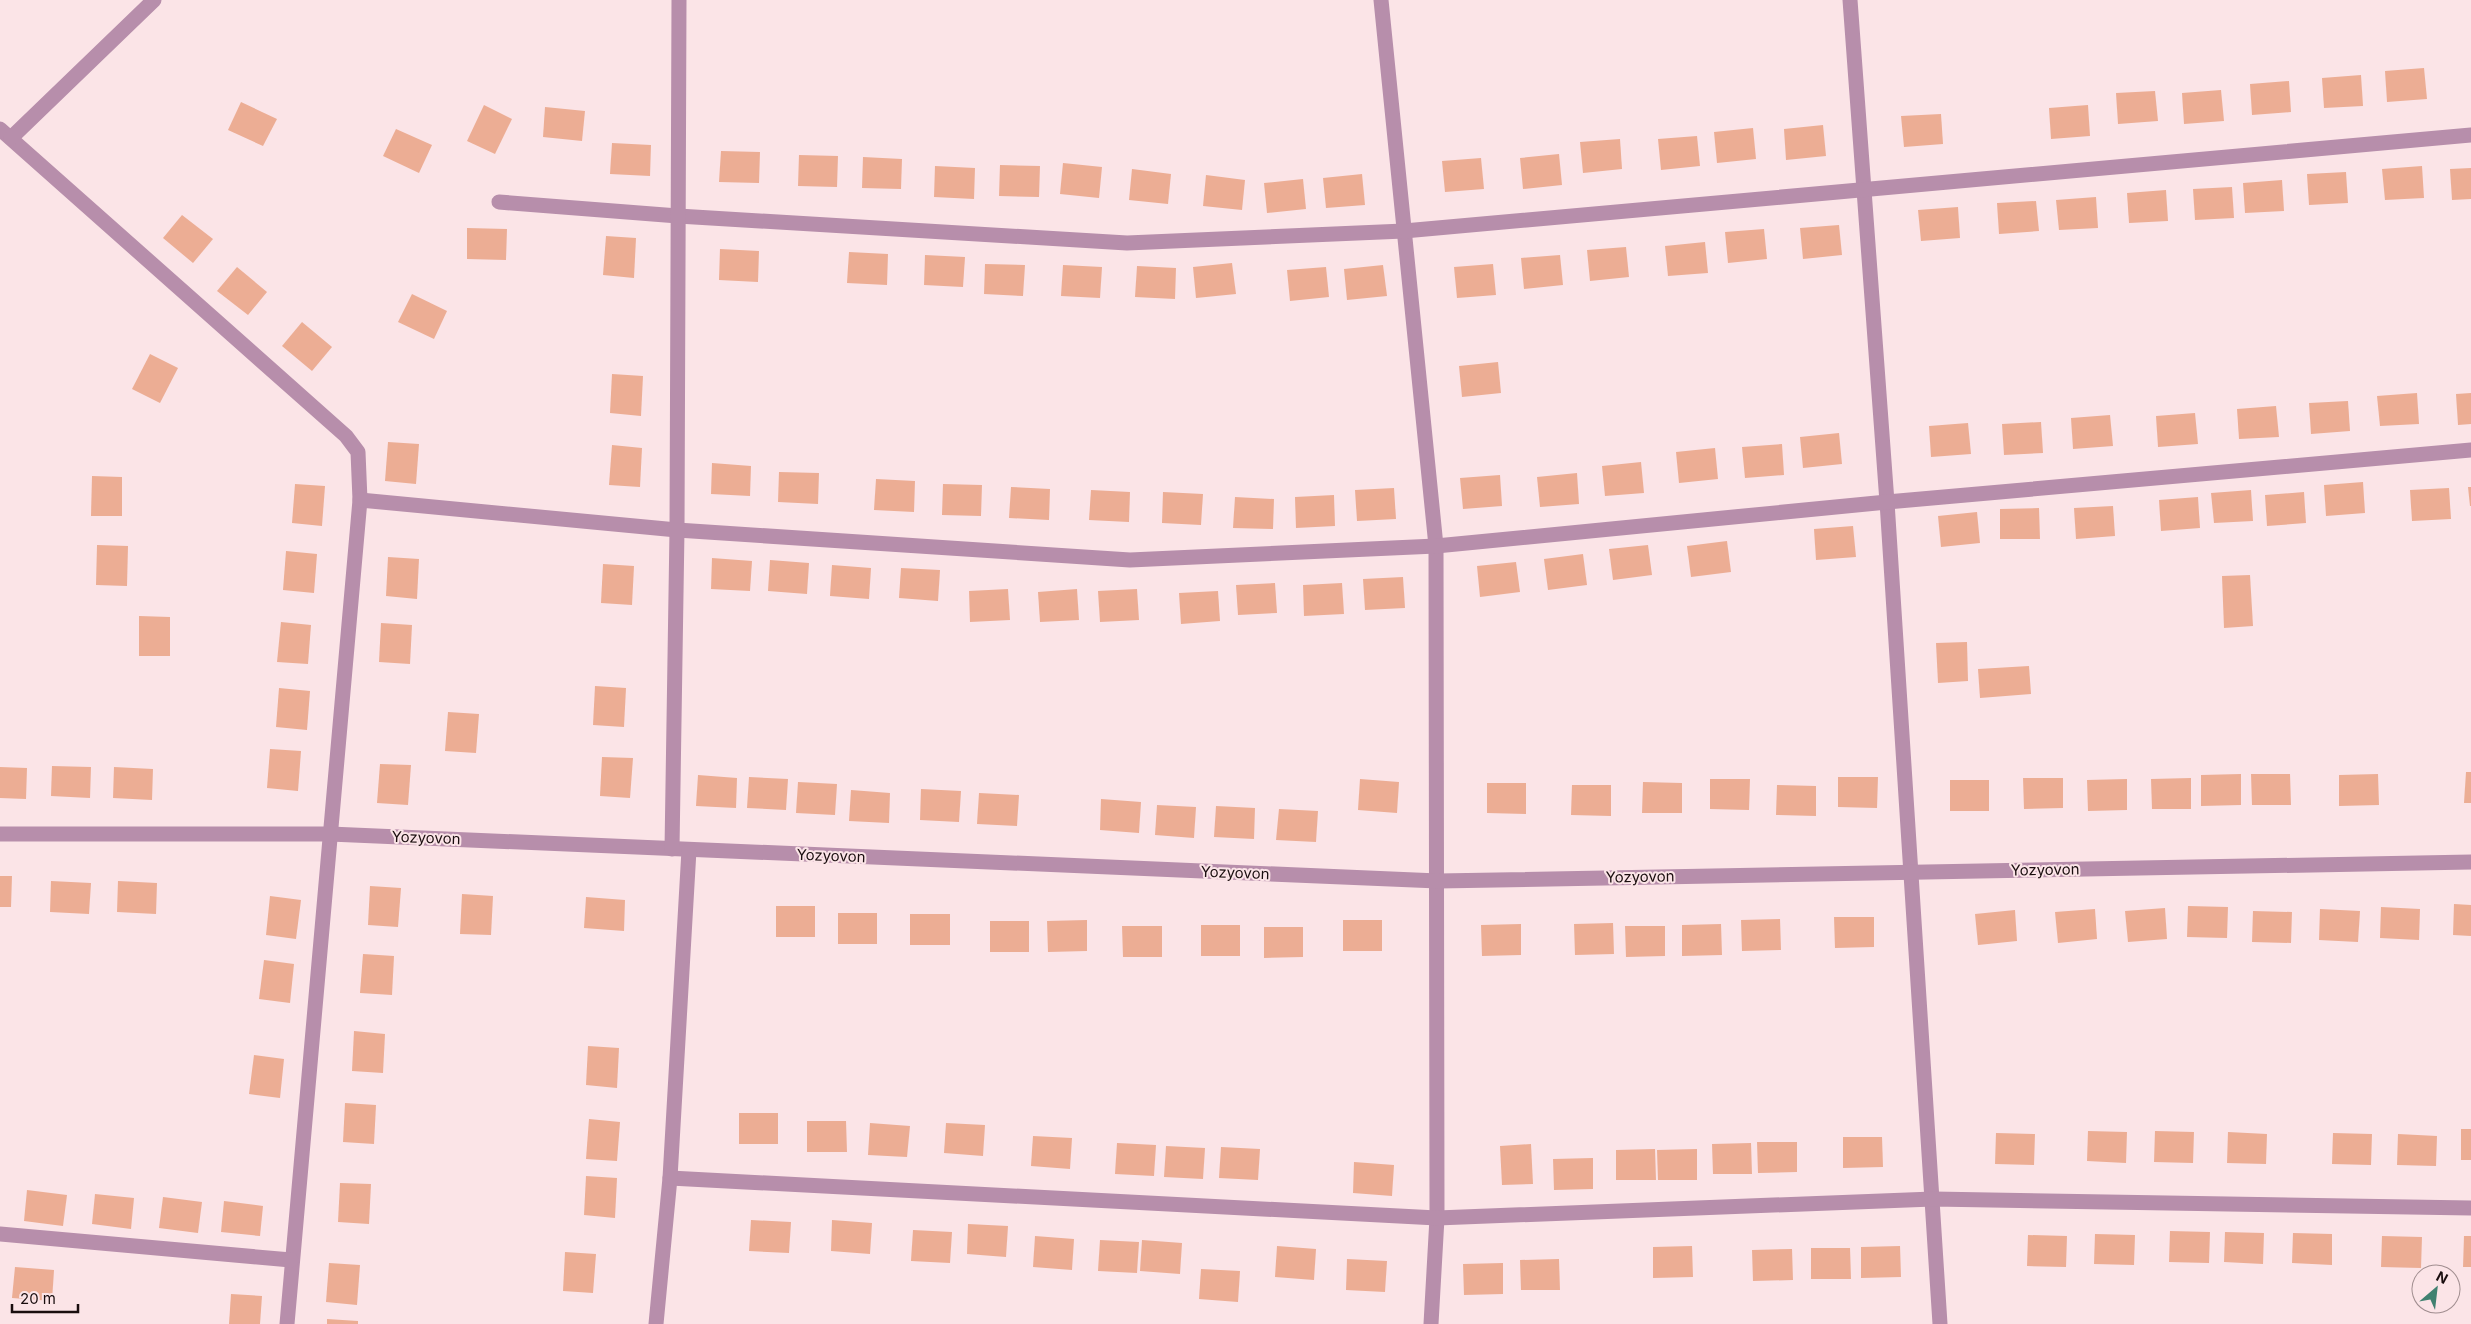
<svg xmlns="http://www.w3.org/2000/svg" width="2471" height="1324" viewBox="0 0 2471 1324" font-family="Inter,sans-serif">
<rect width="100%" height="100%" fill="#fbe4e7"/>
<g fill="#ecad94">
<path d="M 2424,68 L 2427,99 L 2387,102 L 2385,71 Z"/>
<path d="M 2361,75 L 2363,106 L 2324,108 L 2322,78 Z"/>
<path d="M 2289,81 L 2291,112 L 2252,115 L 2250,84 Z"/>
<path d="M 2221,90 L 2224,121 L 2184,124 L 2182,93 Z"/>
<path d="M 2155,91 L 2158,121 L 2118,124 L 2116,93 Z"/>
<path d="M 241,102 L 277,119 L 263,146 L 228,130 Z"/>
<path d="M 484,105 L 512,119 L 495,154 L 467,141 Z"/>
<path d="M 2088,105 L 2090,136 L 2051,139 L 2049,108 Z"/>
<path d="M 545,107 L 585,111 L 582,141 L 543,137 Z"/>
<path d="M 1941,114 L 1943,144 L 1904,147 L 1901,116 Z"/>
<path d="M 1823,125 L 1826,156 L 1786,160 L 1784,129 Z"/>
<path d="M 1753,128 L 1756,159 L 1717,163 L 1714,132 Z"/>
<path d="M 396,129 L 432,145 L 419,173 L 383,156 Z"/>
<path d="M 1697,136 L 1700,166 L 1661,170 L 1658,139 Z"/>
<path d="M 1620,139 L 1622,169 L 1583,173 L 1580,142 Z"/>
<path d="M 612,143 L 651,145 L 650,176 L 610,174 Z"/>
<path d="M 721,151 L 760,152 L 759,183 L 719,182 Z"/>
<path d="M 1559,154 L 1562,185 L 1523,189 L 1520,158 Z"/>
<path d="M 799,155 L 838,156 L 837,187 L 798,186 Z"/>
<path d="M 863,157 L 902,159 L 901,189 L 862,188 Z"/>
<path d="M 1481,158 L 1484,189 L 1445,192 L 1442,161 Z"/>
<path d="M 1063,163 L 1102,167 L 1099,198 L 1060,194 Z"/>
<path d="M 1000,165 L 1040,166 L 1039,197 L 999,196 Z"/>
<path d="M 935,166 L 975,168 L 974,199 L 934,197 Z"/>
<path d="M 2422,166 L 2424,198 L 2385,200 L 2382,169 Z"/>
<path d="M 2471,168 L 2471,199 L 2452,200 L 2450,169 Z"/>
<path d="M 1132,169 L 1171,174 L 1168,204 L 1129,200 Z"/>
<path d="M 2346,172 L 2348,203 L 2309,205 L 2307,174 Z"/>
<path d="M 1362,174 L 1365,205 L 1326,208 L 1323,178 Z"/>
<path d="M 1206,175 L 1245,180 L 1242,210 L 1203,206 Z"/>
<path d="M 1303,179 L 1306,209 L 1267,213 L 1264,183 Z"/>
<path d="M 2282,180 L 2284,211 L 2245,213 L 2243,183 Z"/>
<path d="M 2232,187 L 2234,218 L 2195,220 L 2193,189 Z"/>
<path d="M 2166,190 L 2168,221 L 2129,223 L 2127,193 Z"/>
<path d="M 2096,197 L 2098,228 L 2059,230 L 2056,200 Z"/>
<path d="M 2036,201 L 2039,231 L 1999,234 L 1997,203 Z"/>
<path d="M 1958,207 L 1960,238 L 1921,241 L 1918,210 Z"/>
<path d="M 182,215 L 213,239 L 193,263 L 163,238 Z"/>
<path d="M 1839,225 L 1842,255 L 1803,259 L 1800,228 Z"/>
<path d="M 467,228 L 507,229 L 506,260 L 467,259 Z"/>
<path d="M 1764,229 L 1767,259 L 1728,263 L 1725,232 Z"/>
<path d="M 606,236 L 636,238 L 634,278 L 603,275 Z"/>
<path d="M 1705,242 L 1708,273 L 1668,276 L 1665,246 Z"/>
<path d="M 1626,247 L 1629,277 L 1590,281 L 1587,250 Z"/>
<path d="M 720,249 L 759,251 L 758,282 L 719,280 Z"/>
<path d="M 849,252 L 888,254 L 887,285 L 847,283 Z"/>
<path d="M 925,255 L 965,257 L 963,287 L 924,285 Z"/>
<path d="M 1560,255 L 1563,285 L 1524,289 L 1521,258 Z"/>
<path d="M 1232,263 L 1236,294 L 1196,298 L 1193,267 Z"/>
<path d="M 985,264 L 1025,265 L 1023,296 L 984,294 Z"/>
<path d="M 1493,264 L 1496,295 L 1457,298 L 1454,267 Z"/>
<path d="M 1063,265 L 1102,267 L 1100,298 L 1061,296 Z"/>
<path d="M 1383,265 L 1387,296 L 1347,300 L 1344,269 Z"/>
<path d="M 1137,266 L 1176,268 L 1175,299 L 1135,297 Z"/>
<path d="M 237,267 L 267,292 L 248,315 L 217,291 Z"/>
<path d="M 1326,267 L 1329,297 L 1290,301 L 1287,270 Z"/>
<path d="M 412,294 L 447,311 L 434,339 L 398,322 Z"/>
<path d="M 302,322 L 332,347 L 312,371 L 282,346 Z"/>
<path d="M 150,354 L 178,368 L 160,403 L 132,389 Z"/>
<path d="M 1498,362 L 1501,393 L 1462,397 L 1459,366 Z"/>
<path d="M 612,374 L 643,376 L 641,416 L 610,413 Z"/>
<path d="M 2417,393 L 2419,424 L 2380,426 L 2377,396 Z"/>
<path d="M 2471,393 L 2471,424 L 2458,425 L 2456,394 Z"/>
<path d="M 2348,401 L 2350,431 L 2311,434 L 2309,403 Z"/>
<path d="M 2276,406 L 2279,437 L 2239,439 L 2237,409 Z"/>
<path d="M 2195,413 L 2198,444 L 2158,447 L 2156,416 Z"/>
<path d="M 2110,415 L 2113,446 L 2073,449 L 2071,418 Z"/>
<path d="M 2041,422 L 2043,453 L 2004,455 L 2002,424 Z"/>
<path d="M 1968,423 L 1971,454 L 1931,457 L 1929,426 Z"/>
<path d="M 1839,433 L 1842,464 L 1803,468 L 1800,437 Z"/>
<path d="M 388,442 L 419,444 L 416,484 L 385,481 Z"/>
<path d="M 1782,444 L 1784,475 L 1745,478 L 1742,447 Z"/>
<path d="M 612,445 L 642,448 L 640,487 L 609,485 Z"/>
<path d="M 1715,448 L 1718,479 L 1679,483 L 1676,452 Z"/>
<path d="M 1641,462 L 1644,493 L 1605,496 L 1602,466 Z"/>
<path d="M 712,463 L 751,466 L 750,496 L 711,494 Z"/>
<path d="M 779,472 L 819,473 L 818,504 L 778,502 Z"/>
<path d="M 1577,473 L 1579,504 L 1540,507 L 1537,477 Z"/>
<path d="M 1500,475 L 1502,506 L 1463,509 L 1460,478 Z"/>
<path d="M 92,476 L 122,477 L 122,516 L 91,516 Z"/>
<path d="M 876,479 L 915,481 L 914,512 L 874,510 Z"/>
<path d="M 2363,482 L 2365,513 L 2326,516 L 2324,485 Z"/>
<path d="M 295,484 L 325,486 L 322,526 L 292,523 Z"/>
<path d="M 943,484 L 982,485 L 981,516 L 942,515 Z"/>
<path d="M 1011,487 L 1050,489 L 1049,520 L 1009,518 Z"/>
<path d="M 2468,487 L 2471,487 L 2471,506 L 2470,506 Z"/>
<path d="M 1394,488 L 1396,519 L 1357,521 L 1355,490 Z"/>
<path d="M 2449,488 L 2451,519 L 2412,521 L 2410,490 Z"/>
<path d="M 1091,490 L 1130,492 L 1129,522 L 1089,520 Z"/>
<path d="M 2251,490 L 2253,521 L 2214,523 L 2211,493 Z"/>
<path d="M 1163,492 L 1203,494 L 1201,525 L 1162,523 Z"/>
<path d="M 2304,492 L 2306,523 L 2267,526 L 2265,495 Z"/>
<path d="M 1334,495 L 1335,526 L 1296,528 L 1295,497 Z"/>
<path d="M 1235,497 L 1274,499 L 1273,529 L 1233,528 Z"/>
<path d="M 2198,497 L 2200,528 L 2161,531 L 2159,500 Z"/>
<path d="M 2113,506 L 2115,536 L 2076,539 L 2074,508 Z"/>
<path d="M 2039,508 L 2040,539 L 2000,539 L 2000,509 Z"/>
<path d="M 1977,512 L 1980,543 L 1941,547 L 1938,516 Z"/>
<path d="M 1853,526 L 1856,557 L 1816,560 L 1814,529 Z"/>
<path d="M 1727,541 L 1731,572 L 1691,577 L 1687,546 Z"/>
<path d="M 97,545 L 128,546 L 127,586 L 96,585 Z"/>
<path d="M 1648,545 L 1652,575 L 1613,580 L 1609,549 Z"/>
<path d="M 286,551 L 317,554 L 314,593 L 283,590 Z"/>
<path d="M 1583,554 L 1587,585 L 1548,590 L 1544,559 Z"/>
<path d="M 388,557 L 419,559 L 417,599 L 386,596 Z"/>
<path d="M 712,558 L 752,561 L 750,591 L 711,589 Z"/>
<path d="M 770,560 L 809,563 L 807,594 L 768,591 Z"/>
<path d="M 1516,562 L 1520,592 L 1480,597 L 1477,566 Z"/>
<path d="M 603,564 L 634,566 L 632,605 L 601,603 Z"/>
<path d="M 832,565 L 871,568 L 869,599 L 830,596 Z"/>
<path d="M 901,568 L 940,570 L 938,601 L 899,598 Z"/>
<path d="M 2250,575 L 2253,626 L 2224,628 L 2222,576 Z"/>
<path d="M 1403,577 L 1405,608 L 1365,610 L 1363,579 Z"/>
<path d="M 1275,583 L 1277,613 L 1238,615 L 1236,585 Z"/>
<path d="M 1342,583 L 1344,614 L 1304,616 L 1303,585 Z"/>
<path d="M 1008,589 L 1010,620 L 970,622 L 969,591 Z"/>
<path d="M 1077,589 L 1079,620 L 1040,622 L 1038,592 Z"/>
<path d="M 1137,589 L 1139,620 L 1100,622 L 1098,591 Z"/>
<path d="M 1218,591 L 1220,621 L 1181,624 L 1179,593 Z"/>
<path d="M 139,616 L 170,617 L 170,656 L 139,656 Z"/>
<path d="M 281,622 L 311,625 L 308,664 L 277,662 Z"/>
<path d="M 381,623 L 412,625 L 410,664 L 379,662 Z"/>
<path d="M 1967,642 L 1968,681 L 1938,683 L 1936,643 Z"/>
<path d="M 2029,666 L 2031,694 L 1980,698 L 1978,669 Z"/>
<path d="M 595,686 L 626,688 L 624,727 L 593,725 Z"/>
<path d="M 279,688 L 310,691 L 307,730 L 276,727 Z"/>
<path d="M 448,712 L 479,714 L 476,753 L 445,751 Z"/>
<path d="M 270,749 L 301,751 L 298,791 L 267,788 Z"/>
<path d="M 602,757 L 633,758 L 630,798 L 600,796 Z"/>
<path d="M 380,764 L 411,765 L 408,805 L 377,803 Z"/>
<path d="M 52,766 L 91,767 L 90,798 L 51,796 Z"/>
<path d="M 0,767 L 27,768 L 26,799 L 0,798 Z"/>
<path d="M 114,767 L 153,769 L 152,800 L 113,798 Z"/>
<path d="M 2466,772 L 2471,772 L 2471,803 L 2464,803 Z"/>
<path d="M 2241,774 L 2241,805 L 2201,806 L 2201,775 Z"/>
<path d="M 2251,774 L 2290,774 L 2291,805 L 2252,805 Z"/>
<path d="M 2378,774 L 2379,805 L 2339,806 L 2339,775 Z"/>
<path d="M 698,775 L 737,778 L 736,808 L 696,806 Z"/>
<path d="M 749,777 L 788,779 L 786,810 L 747,808 Z"/>
<path d="M 1838,777 L 1878,777 L 1877,808 L 1838,807 Z"/>
<path d="M 2023,778 L 2063,778 L 2063,808 L 2024,809 Z"/>
<path d="M 2191,778 L 2191,809 L 2152,809 L 2151,779 Z"/>
<path d="M 1360,779 L 1399,782 L 1397,813 L 1358,810 Z"/>
<path d="M 1710,779 L 1750,779 L 1749,810 L 1710,809 Z"/>
<path d="M 2127,779 L 2127,810 L 2088,811 L 2087,780 Z"/>
<rect x="1950" y="780" width="39" height="31"/>
<path d="M 798,782 L 837,784 L 835,815 L 796,813 Z"/>
<path d="M 1643,782 L 1682,783 L 1682,813 L 1642,813 Z"/>
<path d="M 1487,783 L 1526,783 L 1526,814 L 1487,813 Z"/>
<path d="M 1572,785 L 1611,785 L 1611,816 L 1571,815 Z"/>
<path d="M 1777,785 L 1816,786 L 1816,816 L 1776,815 Z"/>
<path d="M 921,789 L 961,791 L 959,822 L 920,820 Z"/>
<path d="M 851,790 L 890,793 L 889,823 L 849,821 Z"/>
<path d="M 979,793 L 1019,795 L 1017,826 L 977,824 Z"/>
<path d="M 1101,799 L 1141,802 L 1139,833 L 1100,830 Z"/>
<path d="M 1157,805 L 1196,807 L 1194,838 L 1155,835 Z"/>
<path d="M 1216,806 L 1255,808 L 1254,839 L 1214,837 Z"/>
<path d="M 1279,809 L 1318,811 L 1316,842 L 1276,840 Z"/>
<path d="M 0,876 L 12,876 L 11,907 L 0,907 Z"/>
<path d="M 51,881 L 91,883 L 89,914 L 50,912 Z"/>
<path d="M 118,881 L 157,883 L 156,914 L 117,912 Z"/>
<path d="M 370,886 L 401,888 L 398,927 L 368,925 Z"/>
<path d="M 462,894 L 493,896 L 491,935 L 460,934 Z"/>
<path d="M 270,896 L 301,900 L 296,939 L 266,935 Z"/>
<path d="M 586,897 L 625,900 L 624,931 L 584,928 Z"/>
<path d="M 2454,904 L 2471,905 L 2471,936 L 2453,935 Z"/>
<rect x="776" y="906" width="39" height="31"/>
<path d="M 2188,906 L 2228,907 L 2227,938 L 2187,937 Z"/>
<path d="M 2381,907 L 2420,909 L 2419,940 L 2380,938 Z"/>
<path d="M 2165,908 L 2167,939 L 2128,942 L 2125,911 Z"/>
<path d="M 2095,909 L 2097,939 L 2058,943 L 2055,912 Z"/>
<path d="M 2320,909 L 2360,911 L 2358,942 L 2319,940 Z"/>
<path d="M 2015,910 L 2017,941 L 1978,945 L 1975,914 Z"/>
<path d="M 2253,911 L 2292,912 L 2291,943 L 2252,942 Z"/>
<rect x="838" y="913" width="39" height="31"/>
<rect x="910" y="914" width="40" height="31"/>
<path d="M 1834,917 L 1874,917 L 1874,947 L 1835,948 Z"/>
<path d="M 1780,919 L 1781,950 L 1742,951 L 1741,920 Z"/>
<path d="M 1087,920 L 1087,951 L 1048,952 L 1047,921 Z"/>
<rect x="1343" y="920" width="39" height="31"/>
<rect x="990" y="921" width="39" height="31"/>
<path d="M 1613,923 L 1614,954 L 1575,955 L 1574,924 Z"/>
<path d="M 1521,924 L 1521,955 L 1482,956 L 1481,925 Z"/>
<path d="M 1721,924 L 1722,955 L 1682,956 L 1682,925 Z"/>
<rect x="1201" y="925" width="39" height="31"/>
<path d="M 1122,926 L 1162,926 L 1162,957 L 1123,957 Z"/>
<path d="M 1625,926 L 1665,926 L 1665,956 L 1626,957 Z"/>
<path d="M 1264,927 L 1303,927 L 1303,957 L 1264,958 Z"/>
<path d="M 363,954 L 394,956 L 392,995 L 360,993 Z"/>
<path d="M 264,960 L 294,964 L 290,1003 L 259,999 Z"/>
<path d="M 354,1031 L 385,1034 L 383,1073 L 352,1071 Z"/>
<path d="M 588,1046 L 619,1048 L 617,1088 L 586,1085 Z"/>
<path d="M 254,1055 L 284,1059 L 280,1098 L 249,1094 Z"/>
<path d="M 345,1103 L 376,1105 L 374,1144 L 343,1142 Z"/>
<rect x="739" y="1113" width="39" height="31"/>
<path d="M 589,1119 L 620,1122 L 617,1161 L 586,1159 Z"/>
<path d="M 807,1121 L 846,1121 L 847,1152 L 807,1152 Z"/>
<path d="M 870,1123 L 910,1126 L 907,1157 L 868,1155 Z"/>
<path d="M 946,1123 L 985,1125 L 983,1156 L 944,1153 Z"/>
<rect x="2461" y="1129" width="10" height="31"/>
<path d="M 2088,1131 L 2127,1132 L 2126,1163 L 2087,1161 Z"/>
<path d="M 2155,1131 L 2194,1132 L 2193,1163 L 2154,1162 Z"/>
<path d="M 2228,1132 L 2267,1134 L 2266,1164 L 2227,1163 Z"/>
<path d="M 1996,1133 L 2035,1134 L 2034,1165 L 1995,1164 Z"/>
<path d="M 2333,1133 L 2372,1134 L 2371,1165 L 2332,1164 Z"/>
<path d="M 2398,1134 L 2437,1136 L 2436,1166 L 2397,1165 Z"/>
<path d="M 1033,1136 L 1072,1138 L 1070,1169 L 1031,1166 Z"/>
<path d="M 1843,1137 L 1882,1137 L 1883,1167 L 1843,1168 Z"/>
<path d="M 1757,1142 L 1797,1142 L 1797,1172 L 1758,1173 Z"/>
<path d="M 1117,1143 L 1156,1145 L 1154,1176 L 1115,1174 Z"/>
<path d="M 1751,1143 L 1752,1174 L 1713,1174 L 1712,1144 Z"/>
<path d="M 1531,1144 L 1533,1184 L 1502,1185 L 1500,1146 Z"/>
<path d="M 1166,1146 L 1205,1148 L 1203,1179 L 1164,1177 Z"/>
<path d="M 1221,1147 L 1260,1149 L 1258,1180 L 1219,1178 Z"/>
<path d="M 1655,1149 L 1656,1180 L 1616,1180 L 1616,1150 Z"/>
<path d="M 1697,1149 L 1697,1180 L 1658,1180 L 1657,1150 Z"/>
<path d="M 1593,1158 L 1593,1189 L 1554,1190 L 1553,1159 Z"/>
<path d="M 1354,1162 L 1394,1165 L 1392,1196 L 1353,1193 Z"/>
<path d="M 586,1176 L 617,1178 L 615,1218 L 584,1215 Z"/>
<path d="M 340,1183 L 371,1184 L 369,1224 L 338,1222 Z"/>
<path d="M 27,1190 L 67,1195 L 63,1226 L 24,1221 Z"/>
<path d="M 95,1194 L 134,1198 L 131,1229 L 92,1224 Z"/>
<path d="M 163,1197 L 202,1202 L 198,1233 L 159,1228 Z"/>
<path d="M 224,1201 L 263,1206 L 260,1236 L 221,1232 Z"/>
<path d="M 751,1220 L 791,1222 L 789,1253 L 749,1251 Z"/>
<path d="M 832,1220 L 872,1223 L 870,1254 L 831,1251 Z"/>
<path d="M 968,1224 L 1008,1226 L 1006,1257 L 967,1254 Z"/>
<path d="M 913,1230 L 952,1232 L 950,1263 L 911,1261 Z"/>
<path d="M 2170,1231 L 2210,1232 L 2209,1263 L 2169,1262 Z"/>
<path d="M 2225,1232 L 2264,1233 L 2263,1264 L 2224,1262 Z"/>
<path d="M 2293,1233 L 2332,1234 L 2332,1265 L 2292,1263 Z"/>
<path d="M 2095,1234 L 2135,1235 L 2134,1265 L 2094,1264 Z"/>
<path d="M 2028,1235 L 2067,1236 L 2066,1267 L 2027,1266 Z"/>
<path d="M 1035,1236 L 1074,1239 L 1072,1270 L 1033,1267 Z"/>
<path d="M 2382,1236 L 2422,1237 L 2421,1268 L 2381,1267 Z"/>
<path d="M 2464,1236 L 2471,1236 L 2471,1267 L 2463,1267 Z"/>
<path d="M 1100,1240 L 1139,1242 L 1137,1273 L 1098,1271 Z"/>
<path d="M 1142,1240 L 1182,1243 L 1180,1274 L 1140,1271 Z"/>
<path d="M 1277,1246 L 1316,1249 L 1314,1280 L 1275,1277 Z"/>
<path d="M 1692,1246 L 1693,1277 L 1653,1278 L 1653,1247 Z"/>
<path d="M 1900,1246 L 1901,1277 L 1861,1278 L 1861,1247 Z"/>
<path d="M 1811,1248 L 1850,1248 L 1851,1279 L 1811,1279 Z"/>
<path d="M 1792,1249 L 1793,1280 L 1753,1281 L 1752,1250 Z"/>
<path d="M 565,1252 L 596,1254 L 593,1293 L 563,1291 Z"/>
<path d="M 1347,1259 L 1387,1261 L 1385,1292 L 1346,1290 Z"/>
<path d="M 1559,1259 L 1560,1290 L 1521,1290 L 1520,1260 Z"/>
<path d="M 329,1263 L 360,1265 L 357,1305 L 326,1302 Z"/>
<path d="M 1503,1263 L 1503,1294 L 1464,1295 L 1463,1264 Z"/>
<path d="M 15,1267 L 54,1270 L 52,1301 L 12,1298 Z"/>
<path d="M 1201,1269 L 1240,1271 L 1238,1302 L 1199,1299 Z"/>
<path d="M 231,1294 L 262,1296 L 260,1324 L 229,1324 Z"/>
<path d="M 327,1319 L 358,1321 L 358,1324 L 327,1324 Z"/>
</g>
<g fill="none" stroke-linecap="round" stroke-linejoin="round">
<g stroke="#b78eab" stroke-width="15">
<path d="M 1381,0 L 1436,546 L 1437,1218 L 1431,1324"/>
<path d="M 1850,0 L 1887,502 L 1940,1324"/>
<path d="M 0,129 L 346,436 L 358,452 L 360,500 L 287,1324"/>
<path d="M 11,138 L 154,0"/>
<path d="M 499,202 L 678,216 L 1127,243 L 1404,231 L 2471,135"/>
<path d="M 360,500 L 677,530 L 1130,560 L 1436,546 L 1887,502 L 2471,450"/>
<path d="M 0,834 L 330,834 L 1438,881 L 2471,862"/>
<path d="M 672,849 L 677,530 L 679,0"/>
<path d="M 670,1178 L 1437,1218 L 1933,1199 L 2471,1208"/>
<path d="M 0,1234 L 291,1260"/>
<path d="M 656,1324 L 670,1178 L 689,850"/>
</g>
</g>
<g text-anchor="middle" stroke-width="4" stroke-linejoin="round" paint-order="stroke">
<g font-size="15" fill="#190d0e" stroke="#fbe4e7">
<text transform="translate(426 838) rotate(2)" y="5">Yozyovon</text>
<text transform="translate(831 856) rotate(2)" y="5">Yozyovon</text>
<text transform="translate(2045 870) rotate(-1)" y="5">Yozyovon</text>
<text transform="translate(1235 873) rotate(2)" y="5">Yozyovon</text>
<text transform="translate(1640 877) rotate(-1)" y="5">Yozyovon</text>
</g>
</g>
<g transform="translate(2436 1289) rotate(28)"><circle r="24" fill="#fbe4e7" stroke="#a18e90"/>
<path d="M0-4L9 19L0 12L-9 19Z" fill="#408170"/>
<text y="-8" font-size="14" font-weight="bold" text-anchor="middle" fill="#190d0e">N</text>
</g>
<path d="M12 1304v8h66v-8" fill="none" stroke="#190d0e" stroke-width="2.5"/>
<text x="20" y="1304" font-size="15" fill="#190d0e" stroke="#fbe4e7" stroke-width="4" paint-order="stroke">20 m</text>
</svg>
